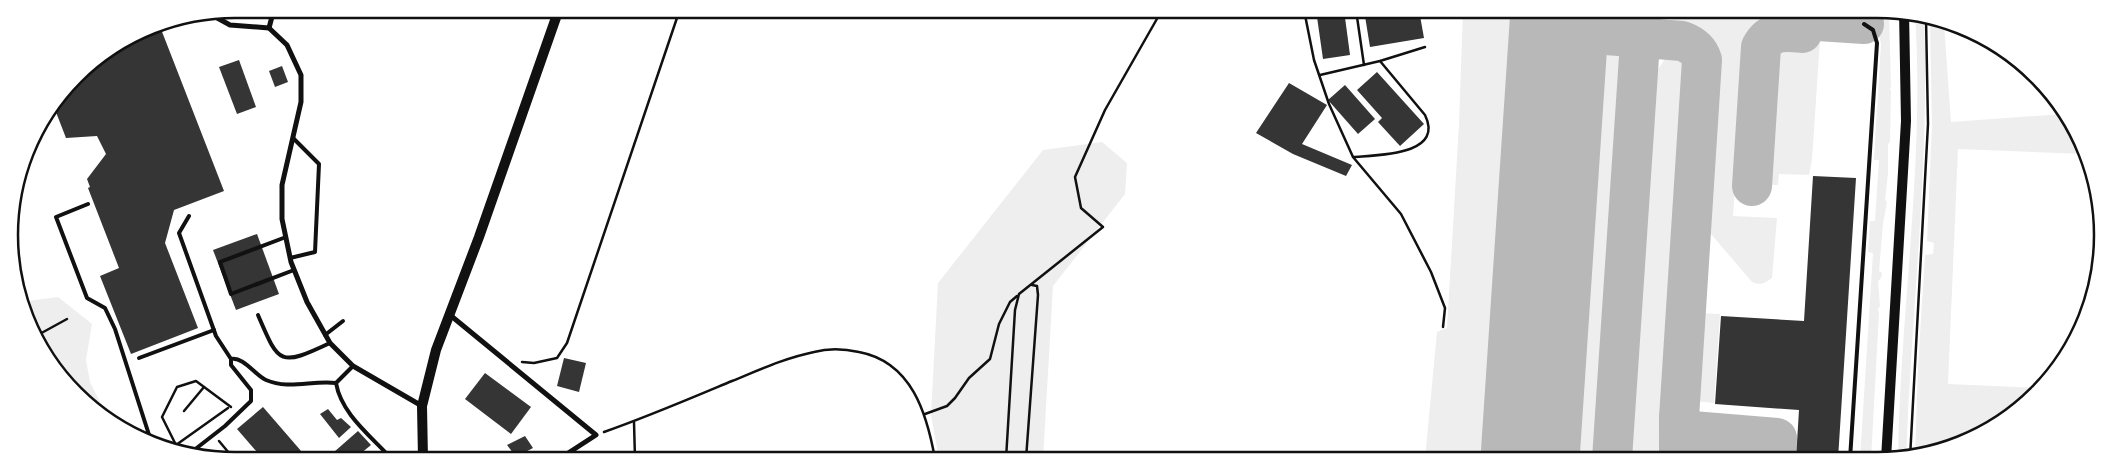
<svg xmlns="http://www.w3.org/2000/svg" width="2111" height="470" viewBox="0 0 2111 470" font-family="Poppins,sans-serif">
<rect width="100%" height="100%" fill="#fff"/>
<g fill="#eee">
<path d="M 1463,10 L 1533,10 L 1503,459 L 1425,459 L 1437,332 L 1447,328 L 1459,124 Z"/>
<path d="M 1588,10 L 1632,10 C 1621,28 1598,29 1588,10 Z"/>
<path d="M 1665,10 L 1797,11 L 1796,27 C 1774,31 1762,25 1756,52 L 1746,185 L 1735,185 L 1733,216 L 1777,218 L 1772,278 C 1765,283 1761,286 1752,282 L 1705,227 L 1716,61 C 1711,38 1695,25 1672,21 Z"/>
<path d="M 1812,11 L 1889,11 L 1891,87 L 1890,89 L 1891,91 L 1890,141 L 1888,145 L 1888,173 L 1885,200 L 1887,202 L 1883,224 L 1879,271 L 1882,273 L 1881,278 L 1878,281 L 1880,306 L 1878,309 L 1879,313 L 1871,459 L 1860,459 L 1873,253 L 1868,252 L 1870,221 L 1875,221 L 1879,160 L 1874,160 L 1881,44 C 1874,0 1836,28 1812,11 Z"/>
<path d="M 1915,14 L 1924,17 C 1930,164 1911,312 1906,459 L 1898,459 C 1900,312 1925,161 1915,14 Z"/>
<path d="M 1930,19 L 1944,24 L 1951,122 L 2064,114 L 2084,154 L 1958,149 L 1948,384 L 2041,388 L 2036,395 L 1976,438 L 1915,457 L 1918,367 L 1925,255 L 1933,254 L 1934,243 L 1927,241 L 1932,125 Z"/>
<path d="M 1781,38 L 1820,40 L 1812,159 L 1809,175 L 1779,174 L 1778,185 C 1769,185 1763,186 1757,177 L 1766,55 L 1770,44 Z"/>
<path d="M 1599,47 C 1617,46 1628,55 1629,73 L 1603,459 L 1555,459 L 1581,69 L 1586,55 Z"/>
<path d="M 1670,54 L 1680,55 L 1689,62 L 1664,443 L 1675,444 L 1674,459 L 1620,459 L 1645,88 L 1665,59 Z"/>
<path d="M 1102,142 L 1127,163 L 1125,194 L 1053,286 L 1043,459 L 939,459 L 931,415 L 938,283 L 1043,150 Z"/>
<path d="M 58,297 L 92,324 L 86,360 L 90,382 L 109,420 L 56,373 L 21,307 L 20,302 Z"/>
<path d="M 1699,313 L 1720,314 L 1714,403 L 1694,401 L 1692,399 L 1696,317 Z"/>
<path d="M 1686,445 L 1744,449 L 1753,459 L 1685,459 Z"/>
</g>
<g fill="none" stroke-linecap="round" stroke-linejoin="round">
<g stroke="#b8b8b8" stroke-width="40">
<path d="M 1566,10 C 1572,23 1581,29 1594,34 L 1682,41 C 1693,45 1699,50 1702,60 L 1679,418 L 1679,459"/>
<path d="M 1803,11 L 1803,20 L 1864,24"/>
<path d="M 1556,76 C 1561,51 1568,41 1594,34"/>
<path d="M 1752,186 L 1761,47 C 1770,30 1785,31 1802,33 L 1803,20"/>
<path d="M 1679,418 L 1681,425 L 1692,431 L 1777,438 L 1776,459"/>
<path d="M 1612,459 L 1642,12"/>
</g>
<path stroke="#b8b8b8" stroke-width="99" d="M 1530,459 L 1560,10"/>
</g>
<g fill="#353535">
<path d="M 1316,10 L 1344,10 L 1350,55 L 1323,59 Z"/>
<path d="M 1364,10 L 1419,10 L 1424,38 L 1370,47 Z"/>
<path d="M 159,24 L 224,191 L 174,210 L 165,243 L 198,328 L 131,354 L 100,276 L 119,268 L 88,188 L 90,187 L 87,179 L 106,154 L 97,136 L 66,138 L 54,107 L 86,65 L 149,26 Z"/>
<path d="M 239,60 L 256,107 L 237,114 L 219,67 Z"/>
<path d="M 282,66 L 288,82 L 275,87 L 269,71 Z"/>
<path d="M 1377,72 L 1424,124 L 1400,146 L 1378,122 L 1382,118 L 1357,90 Z"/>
<path d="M 1289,83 L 1327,105 L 1302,144 L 1352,165 L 1346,176 L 1293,154 L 1256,133 Z"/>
<path d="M 1345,85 L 1375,119 L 1358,134 L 1328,100 Z"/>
<path d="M 1813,176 L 1856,178 L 1838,459 L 1796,459 L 1799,410 L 1715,404 L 1721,316 L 1804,321 Z"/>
<path d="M 257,234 L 279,294 L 236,310 L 213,250 Z"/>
<path d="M 564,358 L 586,363 L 579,392 L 557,386 Z"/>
<path d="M 485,373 L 531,407 L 511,434 L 465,399 Z"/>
<path d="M 263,407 L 308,459 L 263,459 L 237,429 Z"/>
<path d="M 328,409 L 337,420 L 341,418 L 351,427 L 339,438 L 320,414 Z"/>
<path d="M 358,431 L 371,445 L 354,459 L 326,459 Z"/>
<path d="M 525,436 L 533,448 L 516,457 L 507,445 Z"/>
</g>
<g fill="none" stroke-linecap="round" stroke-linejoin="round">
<g stroke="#111" stroke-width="2.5">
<path d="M 1304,10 L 1314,60 L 1329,104 L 1353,157 L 1401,214 L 1431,272 L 1445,308 L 1443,327"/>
<path d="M 1356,10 L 1364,65"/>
<path d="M 1320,75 L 1380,61 L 1425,47"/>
<path d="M 1353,157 C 1376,155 1445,156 1425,115 L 1380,61"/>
<path d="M 36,336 L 67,319"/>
<path d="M 522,362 L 534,363 L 557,358 L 567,343 L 680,9"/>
<path d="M 228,408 L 176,445 L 162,417 L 177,387 L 196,381 L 231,407"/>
<path d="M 184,411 L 204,387"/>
<path d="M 925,414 L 947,406 L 955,398 L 969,378 L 990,359 L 999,324 L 1010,302 L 1017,296"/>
<path d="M 634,422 L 635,459"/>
<path d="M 604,432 C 647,417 689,399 732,381 C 759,370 785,358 814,352 C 829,348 845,349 859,352 C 912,362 927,414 935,459"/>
<path d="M 219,441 L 234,459"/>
<path d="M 1910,458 L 1928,124 L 1926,18"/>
<path d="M 1006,459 L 1015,310 L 1019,294 L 1103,227 L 1081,208 L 1075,177 L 1105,110 L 1162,10"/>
<path d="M 1026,459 L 1038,295 L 1037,286 L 1032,285"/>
</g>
<g stroke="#111" stroke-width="4">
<path d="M 88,204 L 56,217 L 87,298 L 105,308 L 115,329 L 151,441"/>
<path d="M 189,216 L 179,233 L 216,336 L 231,359"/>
<path d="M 286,237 L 220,262 L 231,294 L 294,270"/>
<path d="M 290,258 L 315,252 L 319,164 L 293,138"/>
<path d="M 258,315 C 279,364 279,367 330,343"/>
<path d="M 325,335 L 343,321"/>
<path d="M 139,358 L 214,330"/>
<path d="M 353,366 L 336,383 C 341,412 367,433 387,454 L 390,459"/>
<path d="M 189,454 L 225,426 L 251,401 L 251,390 L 231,365 L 231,359 C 243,356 256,376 266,380 C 289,390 312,380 336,383"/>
<path d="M 1850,459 L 1877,43 L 1873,30 L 1864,24"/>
</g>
<g stroke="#111" stroke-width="5">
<path d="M 210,14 L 230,25 L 269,28 L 287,45 L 301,75 L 301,102 L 282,185 L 282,219 L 291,262 L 307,302 L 330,343 L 353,366 L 422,406"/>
<path d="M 269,28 L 274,9"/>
<path d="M 450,315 L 596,435 L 559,459"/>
</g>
<g stroke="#111" stroke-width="10">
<path d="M 423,459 L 422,406 L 436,350 L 479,237 L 559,9"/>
<path d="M 1886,459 L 1906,121 L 1904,11"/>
</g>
</g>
<path d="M0 0H2111V470H0ZM235 18H1877A217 217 0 0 1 2094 235V235A217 217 0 0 1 1877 452H235A217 217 0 0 1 18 235V235A217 217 0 0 1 235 18Z" fill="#fff" fill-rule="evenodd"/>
<path fill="none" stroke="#111" stroke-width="2.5" d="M235 18H1877A217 217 0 0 1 2094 235V235A217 217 0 0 1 1877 452H235A217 217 0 0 1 18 235V235A217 217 0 0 1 235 18Z"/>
</svg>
